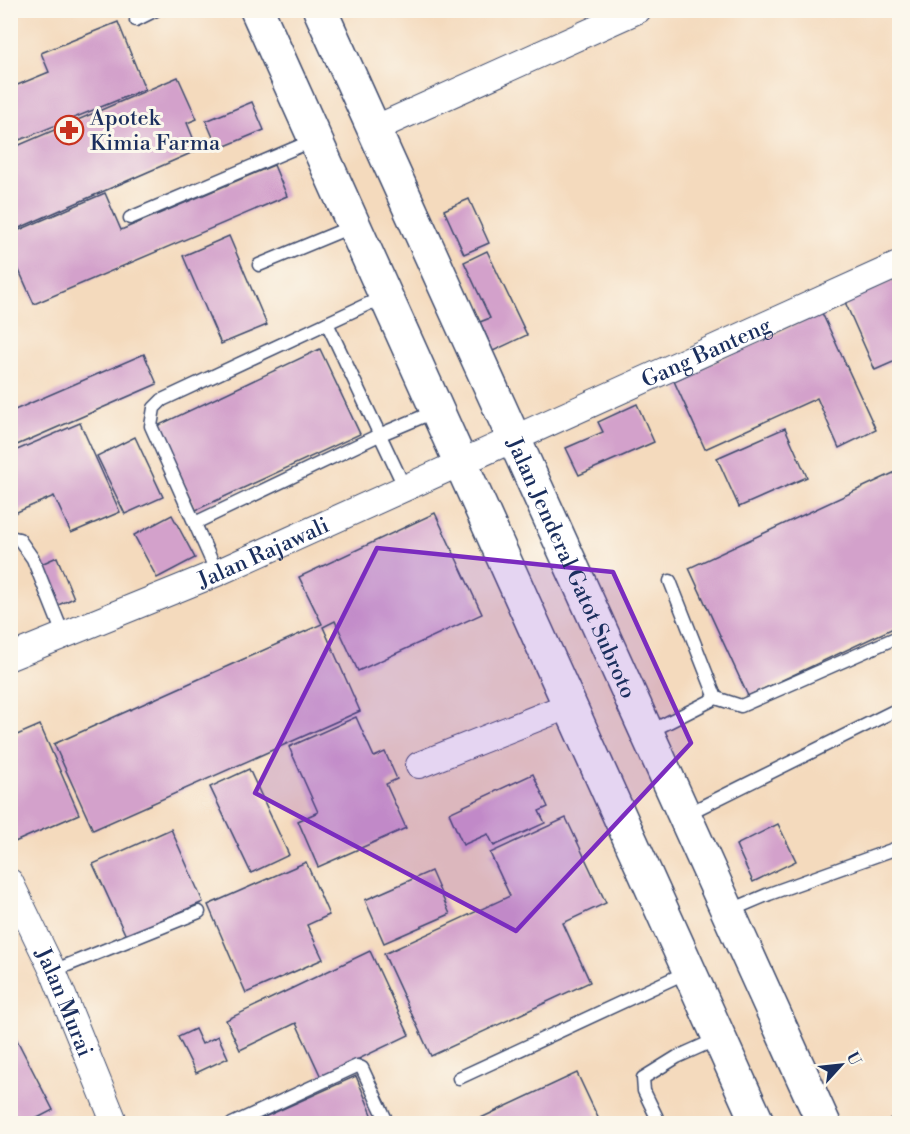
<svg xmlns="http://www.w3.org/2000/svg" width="910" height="1134" viewBox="0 0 910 1134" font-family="'Libre Bodoni',serif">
<rect width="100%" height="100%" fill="#fbf7ec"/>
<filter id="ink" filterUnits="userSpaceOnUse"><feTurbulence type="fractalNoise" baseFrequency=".0167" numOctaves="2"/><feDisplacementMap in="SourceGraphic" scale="12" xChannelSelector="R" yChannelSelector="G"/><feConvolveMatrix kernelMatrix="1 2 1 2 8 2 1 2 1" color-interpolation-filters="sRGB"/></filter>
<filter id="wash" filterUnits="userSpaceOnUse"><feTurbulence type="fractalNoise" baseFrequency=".008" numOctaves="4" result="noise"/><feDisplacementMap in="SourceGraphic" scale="24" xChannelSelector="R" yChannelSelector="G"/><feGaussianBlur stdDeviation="1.35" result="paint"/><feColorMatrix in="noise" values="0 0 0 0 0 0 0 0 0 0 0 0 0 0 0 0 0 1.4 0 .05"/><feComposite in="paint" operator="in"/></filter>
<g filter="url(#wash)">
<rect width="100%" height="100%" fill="#f4dabd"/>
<g id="blocks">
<g fill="#d3a1cb">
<path d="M 118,22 L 145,89 L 10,144 L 10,88 L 49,72 L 41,53 Z"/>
<path d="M 178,77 L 197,119 L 187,123 L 198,150 L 10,232 L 10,149 Z"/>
<path d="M 252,102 L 264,130 L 218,149 L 206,121 Z"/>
<path d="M 274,165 L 287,196 L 34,304 L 10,250 L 10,234 L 105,193 L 121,230 Z"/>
<path d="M 469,199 L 489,243 L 464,254 L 444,210 Z"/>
<path d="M 229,236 L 267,325 L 221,344 L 183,256 Z"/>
<path d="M 487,251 L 527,335 L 493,351 L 480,322 L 490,318 L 464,262 Z"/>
<path d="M 900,278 L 900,359 L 875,370 L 845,302 Z"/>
<path d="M 822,313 L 876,430 L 839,448 L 817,398 L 705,449 L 674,381 Z"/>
<path d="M 320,349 L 360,434 L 196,510 L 157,426 Z"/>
<path d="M 144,354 L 157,384 L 10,448 L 10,412 Z"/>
<path d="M 637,404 L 654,442 L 579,475 L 566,448 L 603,432 L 598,422 Z"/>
<path d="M 80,423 L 120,512 L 71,533 L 54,496 L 10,515 L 10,453 Z"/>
<path d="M 785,428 L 807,477 L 739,507 L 717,458 Z"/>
<path d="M 135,437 L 163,497 L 125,514 L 97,456 Z"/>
<path d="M 900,470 L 900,625 L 748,696 L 689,568 Z"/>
<path d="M 435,513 L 482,614 L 358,671 L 335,621 L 323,627 L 360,711 L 93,830 L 54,744 L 322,624 L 299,577 Z"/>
<path d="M 172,515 L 195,558 L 157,578 L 134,535 Z"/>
<path d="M 57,557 L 74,598 L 56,606 L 39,565 Z"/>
<path d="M 356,717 L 374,757 L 385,752 L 397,779 L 386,784 L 406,828 L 318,867 L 298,821 L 318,812 L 289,747 Z"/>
<path d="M 40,725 L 79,814 L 10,844 L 10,738 Z"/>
<path d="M 249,769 L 289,855 L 251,873 L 210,787 Z"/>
<path d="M 533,774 L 548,807 L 539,811 L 545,823 L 494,846 L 488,834 L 463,845 L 449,813 Z"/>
<path d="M 566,818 L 606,903 L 563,923 L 590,982 L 431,1056 L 384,954 L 510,896 L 490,853 Z"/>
<path d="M 778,824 L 796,861 L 753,882 L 736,845 Z"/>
<path d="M 171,829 L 203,902 L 126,936 L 93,864 Z"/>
<path d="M 306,862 L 329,915 L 307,925 L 323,959 L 246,993 L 208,905 Z"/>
<path d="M 431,871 L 450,914 L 384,943 L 365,900 Z"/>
<path d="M 370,951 L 409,1035 L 321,1077 L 296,1023 L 240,1050 L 226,1020 Z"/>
<path d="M 195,1029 L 202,1044 L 218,1036 L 228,1058 L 196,1073 L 178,1037 Z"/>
<path d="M 17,1040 L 53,1110 L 26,1124 L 10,1124 L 10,1043 Z"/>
<path d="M 577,1073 L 601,1124 L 468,1124 Z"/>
<path d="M 356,1076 L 376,1124 L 249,1124 Z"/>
</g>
</g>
</g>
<g filter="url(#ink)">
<use href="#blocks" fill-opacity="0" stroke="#3c496c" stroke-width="1.5"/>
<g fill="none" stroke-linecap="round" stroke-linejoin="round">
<g stroke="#3c496c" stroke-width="15">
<g id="lane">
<path d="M 136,20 L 156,10"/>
<path d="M 130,218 L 314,140"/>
<path d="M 259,265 L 353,226"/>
<path d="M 327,323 L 404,486"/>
<path d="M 195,523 L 379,435 L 436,411"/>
<path d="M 10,537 L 19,539 L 33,559 L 63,634"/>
<path d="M 217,573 L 151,426 L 154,408 L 162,400 L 385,296"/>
<path d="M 670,581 L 716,698"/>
<path d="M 649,732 L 716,698 L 741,706 L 900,636"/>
<path d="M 685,815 L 892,712"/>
<path d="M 729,911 L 769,894 L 900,847"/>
<path d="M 53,971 L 199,912"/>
<path d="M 459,1078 L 689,971"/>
<path d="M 232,1124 L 357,1066 L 362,1068 L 388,1124"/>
<path d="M 660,1124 L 644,1091 L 643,1078 L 677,1057 L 717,1039"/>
<path d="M 894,1124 L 900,1121"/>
</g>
</g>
<g stroke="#3c496c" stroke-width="28">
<g id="street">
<path d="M 374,129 L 638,10"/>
<path id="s1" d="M 10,657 L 217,573 L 900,264"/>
<path d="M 419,765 L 570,705"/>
<path id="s2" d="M 10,882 L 53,971 L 115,1124"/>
</g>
</g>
<g stroke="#3c496c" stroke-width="36">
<g id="primary">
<path d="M 257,10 L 758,1124"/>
<path id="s3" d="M 320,10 L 824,1124"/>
</g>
</g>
<use href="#lane" stroke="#fff" stroke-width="12"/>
<use href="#street" stroke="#fff" stroke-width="26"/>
<use href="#primary" stroke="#fff" stroke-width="33"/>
</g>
</g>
<path fill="#7b2cbf" fill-opacity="0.2" stroke="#7b2cbf" stroke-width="4.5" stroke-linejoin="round" d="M 377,548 L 613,572 L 691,743 L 516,931 L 255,793 Z"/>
<defs>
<g id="pharmacy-ring" transform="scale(1.5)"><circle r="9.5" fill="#fbf7ec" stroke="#c8321e" stroke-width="1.5"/><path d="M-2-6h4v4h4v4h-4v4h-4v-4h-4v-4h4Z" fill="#c8321e"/></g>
</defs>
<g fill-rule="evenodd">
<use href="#pharmacy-ring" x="69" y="130"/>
</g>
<g text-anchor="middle" stroke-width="6" stroke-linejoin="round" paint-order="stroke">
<g font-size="22" fill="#1b2f5e" stroke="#fbf7ec" text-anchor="start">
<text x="90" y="125">Apotek<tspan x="90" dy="25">Kimia Farma</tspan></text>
</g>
<g font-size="22" fill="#1b2f5e" stroke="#fbf7ec">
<text dy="8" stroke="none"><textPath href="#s1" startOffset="760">Gang Banteng</textPath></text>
<text dy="8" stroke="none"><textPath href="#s1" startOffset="274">Jalan Rajawali</textPath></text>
<text dy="8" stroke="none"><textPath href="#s3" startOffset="612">Jalan Jenderal Gatot Subroto</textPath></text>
<text dy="8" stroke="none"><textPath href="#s2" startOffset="132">Jalan Murai</textPath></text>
</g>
</g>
<rect width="910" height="1134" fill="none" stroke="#fbf7ec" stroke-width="36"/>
<g transform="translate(841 1065) rotate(63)" stroke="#fbf7ec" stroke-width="4.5" paint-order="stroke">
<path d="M0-4.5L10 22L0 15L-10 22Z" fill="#1b2f5e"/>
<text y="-9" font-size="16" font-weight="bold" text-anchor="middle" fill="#1b2f5e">U</text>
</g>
</svg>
